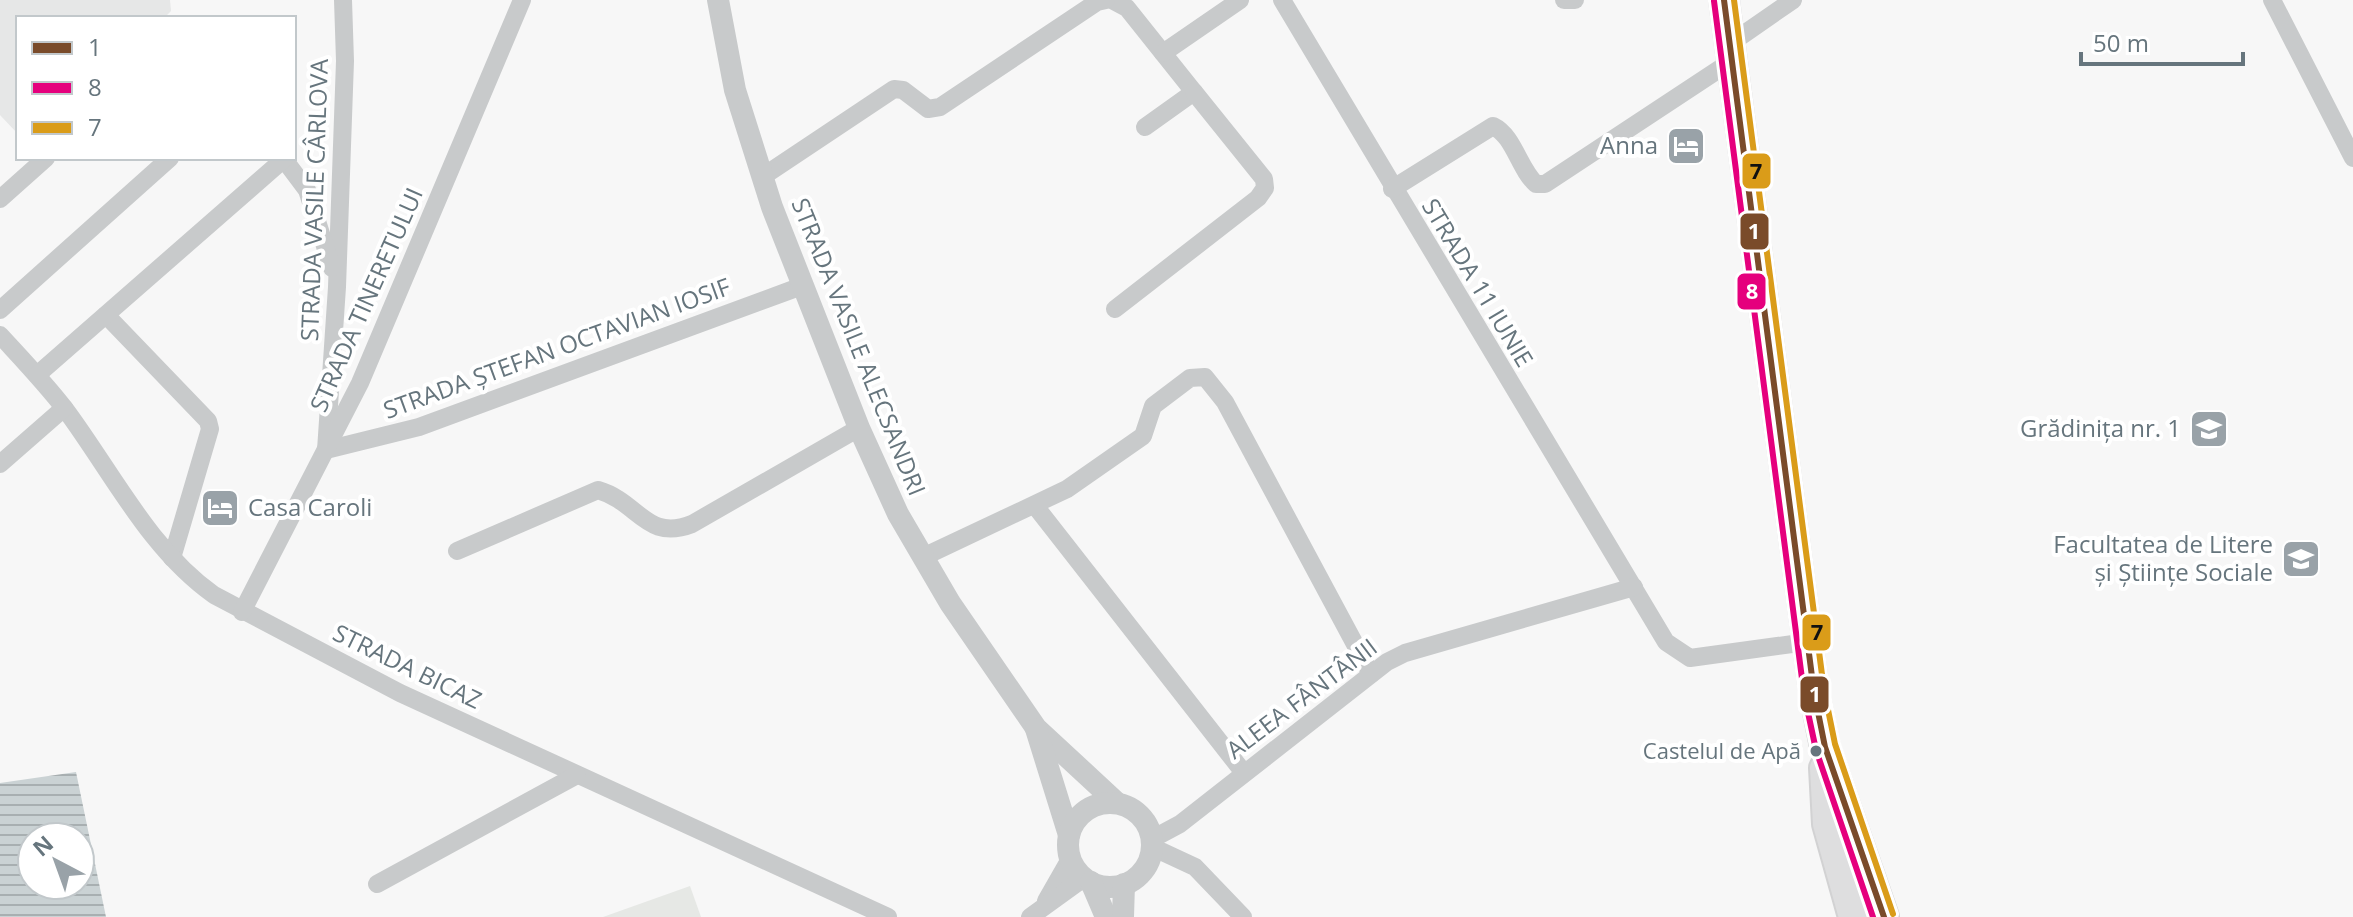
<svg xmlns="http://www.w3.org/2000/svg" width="2353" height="917" viewBox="0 0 2353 917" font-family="'Open Sans',sans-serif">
<defs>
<pattern id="water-rules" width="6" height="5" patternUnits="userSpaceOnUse" patternTransform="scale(2)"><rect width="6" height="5" fill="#cad2d4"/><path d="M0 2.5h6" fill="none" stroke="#a8afb1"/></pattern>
</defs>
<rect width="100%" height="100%" fill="#f7f7f7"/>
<path fill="#e6e7e7" d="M 0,0 L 170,0 L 171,11 L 164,18 L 18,18 L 18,134 L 0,115 Z"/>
<path fill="#e6e8e5" d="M 690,886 L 701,917 L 603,917 Z"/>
<path fill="url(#water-rules)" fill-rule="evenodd" d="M 76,772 L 106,917 L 0,917 L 0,783 ZM 32,837 L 80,837 L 80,885 L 32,885 Z"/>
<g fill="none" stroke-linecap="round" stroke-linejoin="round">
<g stroke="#d2d2d3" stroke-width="32">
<g id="primary">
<path d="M 1724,0 L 1814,692 L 1825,747 L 1884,917"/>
<path d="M 1824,768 L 1827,824 L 1853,917"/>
</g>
</g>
<g stroke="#c8cacb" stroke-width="18">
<path d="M 343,0 L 345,61 L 337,287 L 326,450 L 419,427 L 802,286"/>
<path d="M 1112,0 L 1127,8 L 1194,92 L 1145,127"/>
<path d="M 1282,0 L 1666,642 L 1690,658 L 1807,642"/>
<path d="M 1564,0 L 1575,0"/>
<path d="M 2272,0 L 2353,158"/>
<path d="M 1731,43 L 1793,0"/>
<path d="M 1163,53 L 1240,0"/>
<path d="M 283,158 L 307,190 L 332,268"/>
<path d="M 762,177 L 894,89 L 903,90 L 928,109 L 940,107 L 1097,2 L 1106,0"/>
<path d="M 1392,189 L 1493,126 C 1514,136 1519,169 1536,184 L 1545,184 L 1733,60"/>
<path d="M 0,199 L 46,158"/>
<path d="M 1115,309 L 1258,198 L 1265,188 L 1264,179 L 1194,92"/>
<path d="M 0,310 L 170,158"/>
<path d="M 106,315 L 208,421 L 210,429 L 172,558"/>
<path d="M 0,335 C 22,359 45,383 65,409 C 112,472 149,549 214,595 L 400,693 L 888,917"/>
<path d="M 37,375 L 284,159"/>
<path d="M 0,464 L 64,408"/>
<path d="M 1036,507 L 1244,773"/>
<path d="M 457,551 L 598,490 C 639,502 646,542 692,524 L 859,428"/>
<path d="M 923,557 L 1067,489 L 1143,436 L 1153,406 L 1190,378 L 1205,377 L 1225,402 L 1371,674"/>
<path d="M 242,612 L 360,383 L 522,0"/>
<path d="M 1152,839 L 1180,824 L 1387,662 L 1405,653 L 1634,587"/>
<path d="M 1152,847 L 1195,867 L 1243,917"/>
<path d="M 377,884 L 577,775"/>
<path d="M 1046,901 L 1070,859"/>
<path d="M 1030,917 L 1084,878"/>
</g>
<g stroke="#c8cacb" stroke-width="22">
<path d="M 718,0 L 735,90 L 772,207 L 859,428 L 898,514 L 950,603 L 1036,728 L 1117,803"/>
<path d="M 1036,729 L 1069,835"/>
<circle cx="1110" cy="845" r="42"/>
<path d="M 1091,882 L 1106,917"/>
<path d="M 1123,917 L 1124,884"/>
</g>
<use href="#primary" stroke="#dededf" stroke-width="28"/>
<g stroke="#fff" stroke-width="12">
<path id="bus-1" d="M 1724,0 L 1814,692 L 1825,747 L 1884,917"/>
</g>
<g stroke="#fff" stroke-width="12">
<path id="bus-2" d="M 1714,1 L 1804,694 L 1816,750 L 1873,917"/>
</g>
<g stroke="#fff" stroke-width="12">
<path id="bus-3" d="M 1734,0 L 1824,690 L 1835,744 L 1893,914"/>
</g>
<use href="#bus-1" stroke="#7a4b2a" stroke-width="6"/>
<use href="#bus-2" stroke="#e5007d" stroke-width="6"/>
<use href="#bus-3" stroke="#da9c19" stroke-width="6"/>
</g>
<defs>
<g id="hotel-square" transform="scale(2)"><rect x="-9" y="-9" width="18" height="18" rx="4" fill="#99a2a8" stroke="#fff"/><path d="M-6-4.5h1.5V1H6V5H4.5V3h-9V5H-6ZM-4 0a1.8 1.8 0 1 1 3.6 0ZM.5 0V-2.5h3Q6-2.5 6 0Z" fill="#fff"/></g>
<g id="school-square" transform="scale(2)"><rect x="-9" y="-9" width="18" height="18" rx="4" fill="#99a2a8" stroke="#fff"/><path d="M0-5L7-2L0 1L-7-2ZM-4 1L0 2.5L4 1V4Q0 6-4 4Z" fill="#fff"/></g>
<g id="university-square" transform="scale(2)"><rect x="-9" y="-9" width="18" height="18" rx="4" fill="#99a2a8" stroke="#fff"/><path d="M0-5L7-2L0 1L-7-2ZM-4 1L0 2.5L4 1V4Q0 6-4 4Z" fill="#fff"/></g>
</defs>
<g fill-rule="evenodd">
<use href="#hotel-square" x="1686" y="146"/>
<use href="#school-square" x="2209" y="429"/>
<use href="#hotel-square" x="220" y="508"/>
<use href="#university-square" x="2301" y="559"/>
</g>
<circle fill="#66757d" stroke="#fff" stroke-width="3" cx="1816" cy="751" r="7"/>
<g text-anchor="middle" stroke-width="8" stroke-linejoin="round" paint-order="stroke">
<g font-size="22" fill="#66757d" stroke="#fff" text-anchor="end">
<text x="1801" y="759">Castelul de Apă</text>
</g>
<g font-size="24" fill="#66757d" stroke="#fff" text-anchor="end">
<text x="1658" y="154">Anna</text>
<text x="2181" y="437">Grădinița nr. 1</text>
<text x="248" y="516" text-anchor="start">Casa Caroli</text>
<text x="2273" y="553">Facultatea de Litere<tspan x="2273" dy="28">și Științe Sociale</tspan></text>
</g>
<g font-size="24" fill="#66757d" stroke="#fff">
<text transform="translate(315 200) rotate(-88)" y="8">STRADA VASILE CÂRLOVA</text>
<text transform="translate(1477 283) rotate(59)" y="8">STRADA 11 IUNIE</text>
<text transform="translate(367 300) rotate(-66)" y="8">STRADA TINERETULUI</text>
<text transform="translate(858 347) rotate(68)" y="8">STRADA VASILE ALECSANDRI</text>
<text transform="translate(557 349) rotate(-20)" y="8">STRADA ȘTEFAN OCTAVIAN IOSIF</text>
<text transform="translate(407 667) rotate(26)" y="8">STRADA BICAZ</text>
<text transform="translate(1302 699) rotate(-37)" y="8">ALEEA FÂNTÂNII</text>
</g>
</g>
<g stroke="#fff" stroke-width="3">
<rect x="1741" y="152" width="31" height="38" rx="8" fill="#da9c19"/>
<rect x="1739" y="212" width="31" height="39" rx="8" fill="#7a4b2a"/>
<rect x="1736" y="272" width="31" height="39" rx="8" fill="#e5007d"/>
<rect x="1801" y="613" width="31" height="39" rx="8" fill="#da9c19"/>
<rect x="1799" y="675" width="31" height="39" rx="8" fill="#7a4b2a"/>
</g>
<g font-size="22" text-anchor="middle" font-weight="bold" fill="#fff">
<text x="1754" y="239">1</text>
<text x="1752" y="299">8</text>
<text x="1815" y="702">1</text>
</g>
<g font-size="22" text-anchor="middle" font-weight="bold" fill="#111">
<text x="1756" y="179">7</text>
<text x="1817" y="640">7</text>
</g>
<rect x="16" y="16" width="280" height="144" fill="#ffffff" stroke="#c2c8cb" stroke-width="2"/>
<rect x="32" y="42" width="40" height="12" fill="#7a4b2a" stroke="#c2c8cb" stroke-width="2"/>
<text x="88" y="56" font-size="24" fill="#66757d">1</text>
<rect x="32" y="82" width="40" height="12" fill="#e5007d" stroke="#c2c8cb" stroke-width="2"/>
<text x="88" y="96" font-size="24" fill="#66757d">8</text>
<rect x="32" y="122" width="40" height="12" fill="#da9c19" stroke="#c2c8cb" stroke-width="2"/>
<text x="88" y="136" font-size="24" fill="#66757d">7</text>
<g transform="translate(56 861) rotate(319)"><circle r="38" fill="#ffffff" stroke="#c2c8cb" stroke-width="2"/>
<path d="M0-6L14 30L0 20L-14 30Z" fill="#99a2a8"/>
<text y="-12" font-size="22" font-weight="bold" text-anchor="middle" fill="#66757d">N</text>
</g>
<path d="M2081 52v12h162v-12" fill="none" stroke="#66757d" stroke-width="4"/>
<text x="2093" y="52" font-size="24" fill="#66757d" stroke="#ffffff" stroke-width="6" paint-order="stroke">50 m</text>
</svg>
